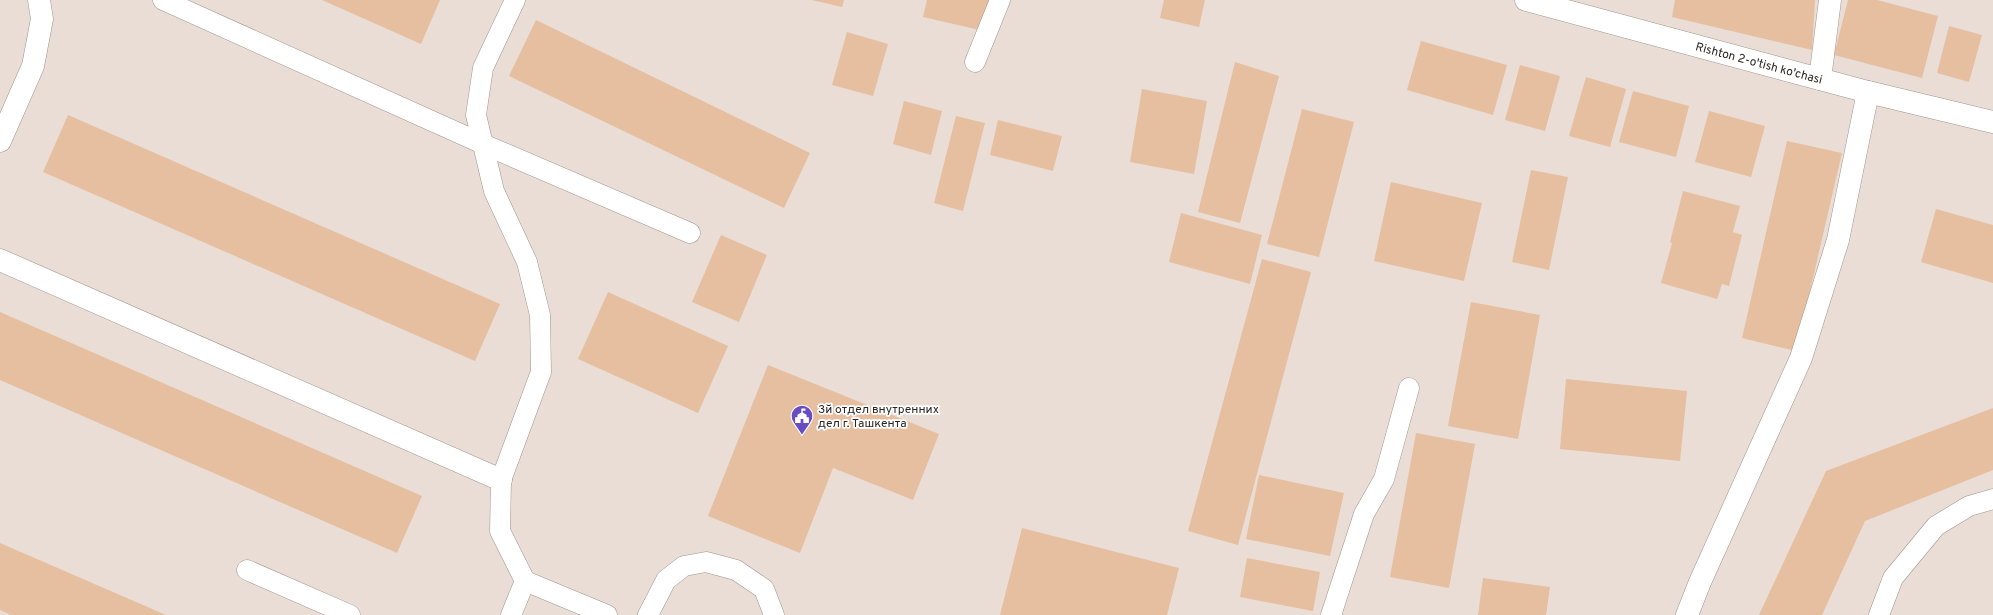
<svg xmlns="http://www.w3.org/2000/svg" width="1993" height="615" viewBox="0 0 1993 615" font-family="Overpass,sans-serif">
<rect width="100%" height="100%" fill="#e9ddd5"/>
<g fill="#e6bfa0">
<path d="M 322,0 L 440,0 L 421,44 Z"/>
<path d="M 812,0 L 844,0 L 842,7 Z"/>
<path d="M 927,0 L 992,0 L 984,31 L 923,17 Z"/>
<path d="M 1164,0 L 1205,0 L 1199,27 L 1160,18 Z"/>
<path d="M 1675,0 L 1815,0 L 1812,50 L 1672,17 Z"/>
<path d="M 1848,0 L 1877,0 L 1938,16 L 1922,78 L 1834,55 Z"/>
<path d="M 536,20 L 810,153 L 784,208 L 509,76 Z"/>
<path d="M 1949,26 L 1982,35 L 1969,82 L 1937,73 Z"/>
<path d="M 847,32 L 888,44 L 873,96 L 832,85 Z"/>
<path d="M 1421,41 L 1507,65 L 1493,115 L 1407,90 Z"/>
<path d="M 1235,62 L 1279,76 L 1240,223 L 1198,212 Z"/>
<path d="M 1520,65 L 1560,76 L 1545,131 L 1505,120 Z"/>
<path d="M 1586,77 L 1626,89 L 1610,147 L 1569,136 Z"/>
<path d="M 1142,89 L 1207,101 L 1194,174 L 1130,162 Z"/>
<path d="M 1633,91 L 1689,106 L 1676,157 L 1619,142 Z"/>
<path d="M 904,101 L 942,111 L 931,155 L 893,144 Z"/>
<path d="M 1302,109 L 1354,122 L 1319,257 L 1267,244 Z"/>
<path d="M 1709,111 L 1765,126 L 1751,177 L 1695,162 Z"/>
<path d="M 68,115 L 500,304 L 475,361 L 43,172 Z"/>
<path d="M 956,116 L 985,123 L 963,211 L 934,203 Z"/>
<path d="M 998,120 L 1062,136 L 1053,171 L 990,155 Z"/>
<path d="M 1787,141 L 1842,153 L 1796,351 L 1742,338 Z"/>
<path d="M 1531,170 L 1568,177 L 1549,270 L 1512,262 Z"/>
<path d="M 1391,182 L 1482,203 L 1464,281 L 1374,261 Z"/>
<path d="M 1683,191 L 1740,206 L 1733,232 L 1742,235 L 1729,286 L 1722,284 L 1717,299 L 1661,283 L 1672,243 L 1670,242 Z"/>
<path d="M 1936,209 L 1993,225 L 1993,283 L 1921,262 Z"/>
<path d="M 1181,213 L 1262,235 L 1250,284 L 1169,262 Z"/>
<path d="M 721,235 L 767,255 L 739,322 L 692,302 Z"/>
<path d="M 1262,259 L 1311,272 L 1238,545 L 1188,531 Z"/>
<path d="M 608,292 L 728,346 L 698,413 L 578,359 Z"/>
<path d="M 1471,302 L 1540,315 L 1518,439 L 1448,426 Z"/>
<path d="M 0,312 L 422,496 L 397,553 L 0,380 Z"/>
<path d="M 768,365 L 939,434 L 913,500 L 833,468 L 800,553 L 708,516 Z"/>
<path d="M 1566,379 L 1687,391 L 1680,461 L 1560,449 Z"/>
<path d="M 1993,408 L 1993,470 L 1865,521 L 1822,615 L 1759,615 L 1826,471 Z"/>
<path d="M 1416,433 L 1475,444 L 1449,588 L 1390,577 Z"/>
<path d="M 1259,475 L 1344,493 L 1330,556 L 1246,539 Z"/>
<path d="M 1022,528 L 1179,568 L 1167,615 L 1000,615 Z"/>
<path d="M 0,543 L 166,615 L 11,615 L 0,610 Z"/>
<path d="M 1247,558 L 1320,572 L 1313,611 L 1240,597 Z"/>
<path d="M 1483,578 L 1550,587 L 1546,615 L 1478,615 Z"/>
</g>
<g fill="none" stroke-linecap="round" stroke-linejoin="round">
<g stroke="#a0958d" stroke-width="21">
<g id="lane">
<path d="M 163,0 L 483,144 L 690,233"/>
<path d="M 515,0 L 483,68 L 476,115 L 494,191 L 527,262 L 540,315 L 541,372 L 501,480 L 500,531 L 525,581 L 607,615"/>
<path d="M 975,62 L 1000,0"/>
<path d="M 247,570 L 350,615"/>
<path d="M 511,615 L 525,581"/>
<path d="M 648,615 L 666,580 L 684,566 L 706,562 L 736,570 L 764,589 L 774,615"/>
<path d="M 1331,615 L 1364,514 L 1384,479 L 1409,388"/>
<path d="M 1879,615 L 1893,578 L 1936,526 L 1969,506 L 1993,499"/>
</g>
</g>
<g stroke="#a0958d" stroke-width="23">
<g id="street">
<path d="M 1820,79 L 1830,0"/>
<path d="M 0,141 L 33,66 L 42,19 L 39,0"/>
<path d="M 0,260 L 501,480"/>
<path d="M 1687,615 L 1700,582 L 1801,358 L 1838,240 L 1868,92"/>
</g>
</g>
<g stroke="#a0958d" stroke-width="23">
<path id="secondary" d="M 1526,0 L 1868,92 L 1993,122"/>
</g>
<use href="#lane" stroke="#fff" stroke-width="20"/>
<use href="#street" stroke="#fff" stroke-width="22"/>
<use href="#secondary" stroke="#fff" stroke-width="22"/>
</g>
<defs>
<g id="civic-pin" transform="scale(1.15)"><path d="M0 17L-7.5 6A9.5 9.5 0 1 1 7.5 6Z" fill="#694bc4" stroke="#fff"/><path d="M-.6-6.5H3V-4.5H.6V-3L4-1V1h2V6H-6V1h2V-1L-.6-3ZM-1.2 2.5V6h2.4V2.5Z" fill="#fff"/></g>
</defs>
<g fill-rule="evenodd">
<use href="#civic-pin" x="802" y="416"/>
</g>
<g text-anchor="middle" stroke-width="3.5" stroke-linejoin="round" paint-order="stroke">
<g font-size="12" fill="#2a2522" stroke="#fff">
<text transform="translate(1759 63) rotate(15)" y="4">Rishton 2-o'tish ko'chasi</text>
</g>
<g font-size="12" fill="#2a2522" stroke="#fff" text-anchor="start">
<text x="818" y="413">3й отдел внутренних<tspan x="818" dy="14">дел г. Ташкента</tspan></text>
</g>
</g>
</svg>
